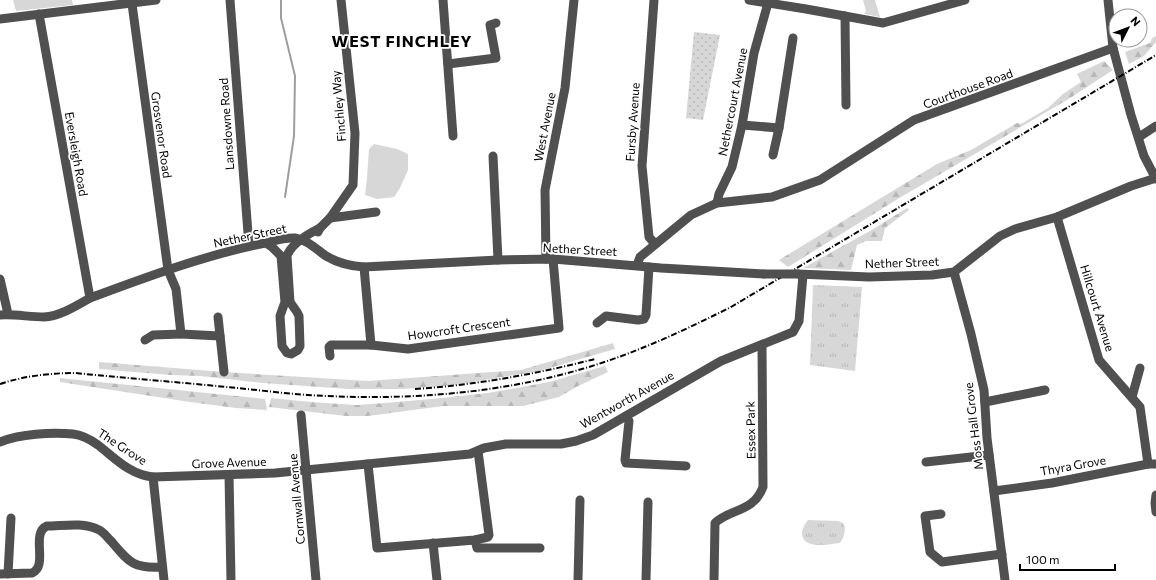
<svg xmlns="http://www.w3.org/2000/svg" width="1156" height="580" viewBox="0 0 1156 580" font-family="Commissioner,sans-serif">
<defs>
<pattern id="grass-tufts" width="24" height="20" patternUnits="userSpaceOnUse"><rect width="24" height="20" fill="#d7d7d7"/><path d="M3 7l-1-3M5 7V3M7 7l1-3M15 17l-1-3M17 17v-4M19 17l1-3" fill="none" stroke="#b7b7b7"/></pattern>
<pattern id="forest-firs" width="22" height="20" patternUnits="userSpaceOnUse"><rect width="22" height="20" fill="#d7d7d7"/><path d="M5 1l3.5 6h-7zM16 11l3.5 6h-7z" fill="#b7b7b7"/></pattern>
<pattern id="garden-dots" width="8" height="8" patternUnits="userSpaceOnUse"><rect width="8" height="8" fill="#d7d7d7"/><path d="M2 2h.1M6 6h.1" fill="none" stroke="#b7b7b7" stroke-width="1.8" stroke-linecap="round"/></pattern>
</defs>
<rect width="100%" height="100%" fill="#fff"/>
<g fill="url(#grass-tufts)">
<path d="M 813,285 L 862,287 L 855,371 L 810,365 Z"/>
<path d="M 808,520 L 838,521 L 843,523 C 847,529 844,537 840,543 C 830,544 809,549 803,538 C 800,531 804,526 808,520 Z"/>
</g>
<g fill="url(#forest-firs)">
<path d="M 1156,36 L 1156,42 L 1144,56 L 1129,64 L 1125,52 L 1150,43 L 1152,38 Z"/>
<path d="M 1104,61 L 1113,70 L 1067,100 L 901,197 L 788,267 L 779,260 L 937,164 L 971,150 L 1017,123 L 1021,124 L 1048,108 L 1063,94 L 1081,82 L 1077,74 Z"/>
<path d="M 907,208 L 909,210 L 885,228 L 882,241 L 866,241 L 857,245 L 851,270 L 803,268 L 870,231 Z"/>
<path d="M 613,343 L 615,349 L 539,371 L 454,385 L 403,389 L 348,389 L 263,383 L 200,376 L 170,375 L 99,369 L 99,362 L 224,372 L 368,381 L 521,370 Z"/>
<path d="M 605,366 L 608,372 L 578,386 L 559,397 L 523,406 L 443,406 L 368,416 L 346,416 L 269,407 L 271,398 L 311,402 L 356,405 L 385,403 L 442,398 L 488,393 L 549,382 Z"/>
<path d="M 60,378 L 265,399 L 267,410 L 236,408 L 190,402 L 60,382 Z"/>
</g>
<g fill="#d7d7d7">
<path d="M 13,0 L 72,0 L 73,5 L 16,11 Z"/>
<path d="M 863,0 L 875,0 L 880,17 L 864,14 L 866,11 Z"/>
<path d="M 374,144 L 397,149 L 408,154 L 408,170 L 400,188 L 394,197 L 377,199 L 365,195 L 367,178 L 369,149 Z"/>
</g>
<path fill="url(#garden-dots)" d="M 694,32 L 720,35 L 703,120 L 686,118 Z"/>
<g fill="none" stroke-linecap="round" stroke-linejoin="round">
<path stroke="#9e9e9e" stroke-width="2" d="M 281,0 L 281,18 L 295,76 L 294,136 L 285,197"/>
<g stroke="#505050" stroke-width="9">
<path d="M 230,0 L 249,246"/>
<path d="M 443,0 L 453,136"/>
<path d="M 654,0 L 642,166 L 649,237 L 655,244"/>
<path d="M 749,0 L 806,9 L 883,23 L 965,0"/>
<path d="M 1108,0 L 1113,48 L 1131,115 L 1144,156 L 1156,179"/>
<path d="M 132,4 L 168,270 L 176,289 L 181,334 L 220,336"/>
<path d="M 39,14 L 90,298"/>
<path d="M 845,16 L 846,105"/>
<path d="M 0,19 L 156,0"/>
<path d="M 448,64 L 496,58 L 490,25 L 496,23"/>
<path d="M 742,125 L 779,128"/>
<path d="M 1139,137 L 1156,126"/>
<path d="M 773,155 L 779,128 L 793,38"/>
<path d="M 493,156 L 498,260"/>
<path d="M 717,203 L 719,194 L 732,167 L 742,125 L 754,53 L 768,3"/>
<path d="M 1057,217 L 1099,360 L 1140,407 L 1148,464"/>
<path d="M 330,218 L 376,212"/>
<path d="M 318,232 L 320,228 L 330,218 L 353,185 L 355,133 L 341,0"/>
<path d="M 266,243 L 272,247 L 281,256 L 285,302 L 280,316 L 282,346 L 287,353 L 291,354 L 298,350 L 300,346 L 299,316 L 297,312 L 290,302 L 287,256 C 291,244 310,233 320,228"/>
<path d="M 546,259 L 545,190 L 565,88 L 574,0"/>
<path d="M 637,265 L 640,257 L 691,215 L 717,203 L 772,197 L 820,180 L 914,120 L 1113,48"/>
<path d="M 364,267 L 371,345 L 408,349 L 559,328 L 553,259"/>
<path d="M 954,272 L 971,334 L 984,390 L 987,438 L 1005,580"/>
<path d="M 798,274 L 869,277 L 932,275 L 954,272 L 1000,236 L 1015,229 L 1057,217 L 1131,186 L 1156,178"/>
<path d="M 0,279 L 8,314"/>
<path d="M 0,315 C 15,314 29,317 44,317 C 60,316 76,306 90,298 C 147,277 205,255 265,243 C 274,241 285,237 295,238 C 308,240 316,249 326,256 C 338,263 349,266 364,267 L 498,260 L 553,259 L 661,268 L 764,274"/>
<path d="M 218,317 L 224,372"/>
<path d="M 597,323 L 606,316 L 638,320 L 644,319 L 646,315 L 649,267"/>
<path d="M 145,340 L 153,335 L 181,334"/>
<path d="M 330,356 L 329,347 L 331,345 L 371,345"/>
<path d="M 1132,397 L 1140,368"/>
<path d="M 985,402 L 1045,390"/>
<path d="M 301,415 L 316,580"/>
<path d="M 626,416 L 629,421 L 625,460 L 626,463 L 686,466"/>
<path d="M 0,442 C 20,434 51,432 73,434 C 82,435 91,440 98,445 C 115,458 130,475 153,477 L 164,580"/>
<path d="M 926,462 L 989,455"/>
<path d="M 368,464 L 377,548 L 475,540 L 488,537 L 489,535 L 478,451"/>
<path d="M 229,475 L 231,580"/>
<path d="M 153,477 L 275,473 L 470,454 L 484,448 L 506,444 L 561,444 L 576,441 L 593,435 L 721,361 L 793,332 L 799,321 L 803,275"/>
<path d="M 994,491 L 1052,483 L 1148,464 L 1156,464"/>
<path d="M 1156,495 L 1155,503 L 1156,512"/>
<path d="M 941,514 L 925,516 L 930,552 L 942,562 L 1002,554"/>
<path d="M 475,540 L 477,548 L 540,548"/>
<path d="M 433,543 L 437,580"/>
<path d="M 0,574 L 32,573 C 49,566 30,533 47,526 C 62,526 83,522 97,529 C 103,531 106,536 111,541 C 129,562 133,569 162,567"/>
<path d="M 8,574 L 11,518"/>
<path d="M 578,580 L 580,500"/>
<path d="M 646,580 L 648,502"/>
<path d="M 714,580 L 715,523 C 731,508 753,513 763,487 L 762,345"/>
</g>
<g stroke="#000" stroke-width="2" stroke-dasharray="6 2 1 2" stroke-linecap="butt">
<path d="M 0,384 C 24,376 50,373 75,373 C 126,378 176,382 227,387 C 260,390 294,395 328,396 C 412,400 500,393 582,369 C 634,354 683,331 731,307 L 1156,55"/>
<path d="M 415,389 C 476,385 536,374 595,359"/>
</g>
<path stroke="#505050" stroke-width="9" d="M 764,274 L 798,274"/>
</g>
<g text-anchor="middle" stroke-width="3.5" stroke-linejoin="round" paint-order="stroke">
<g font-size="12" fill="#000" stroke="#fff">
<text transform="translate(968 89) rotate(-20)" y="4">Courthouse Road</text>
<text transform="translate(733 102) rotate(-79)" y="4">Nethercourt Avenue</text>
<text transform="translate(339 106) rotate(-95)" y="4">Finchley Way</text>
<text transform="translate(633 122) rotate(-86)" y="4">Fursby Avenue</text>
<text transform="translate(227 124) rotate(-94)" y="4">Lansdowne Road</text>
<text transform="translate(545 127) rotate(-79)" y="4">West Avenue</text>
<text transform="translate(161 135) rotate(82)" y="4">Grosvenor Road</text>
<text transform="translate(76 154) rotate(80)" y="4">Eversleigh Road</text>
<text transform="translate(250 236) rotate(-12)" y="4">Nether Street</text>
<text transform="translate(580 250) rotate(3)" y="4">Nether Street</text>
<text transform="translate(902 263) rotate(-2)" y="4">Nether Street</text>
<text transform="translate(1097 308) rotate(73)" y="4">Hillcourt Avenue</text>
<text transform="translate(459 329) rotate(-8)" y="4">Howcroft Crescent</text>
<text transform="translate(627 400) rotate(-29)" y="4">Wentworth Avenue</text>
<text transform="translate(974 426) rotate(-97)" y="4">Moss Hall Grove</text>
<text transform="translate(751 430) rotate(-91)" y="4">Essex Park</text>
<text transform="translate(122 447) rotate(33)" y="4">The Grove</text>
<text transform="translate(229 463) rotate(-2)" y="4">Grove Avenue</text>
<text transform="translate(1073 466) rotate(-10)" y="4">Thyra Grove</text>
<text transform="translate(297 499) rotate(-95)" y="4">Cornwall Avenue</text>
</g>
<g font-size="16" font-weight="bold" letter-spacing="1" fill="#000" stroke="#fff">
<text x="402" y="47">WEST FINCHLEY</text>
</g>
</g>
<g transform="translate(1128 28) rotate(48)"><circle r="19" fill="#ffffff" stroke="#999999"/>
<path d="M0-3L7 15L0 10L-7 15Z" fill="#000000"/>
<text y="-6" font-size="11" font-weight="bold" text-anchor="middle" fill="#000000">N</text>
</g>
<path d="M1020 564v6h95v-6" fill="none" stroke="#000000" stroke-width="2"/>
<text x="1026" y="564" font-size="12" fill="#000000" stroke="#ffffff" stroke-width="3" paint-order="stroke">100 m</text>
</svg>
